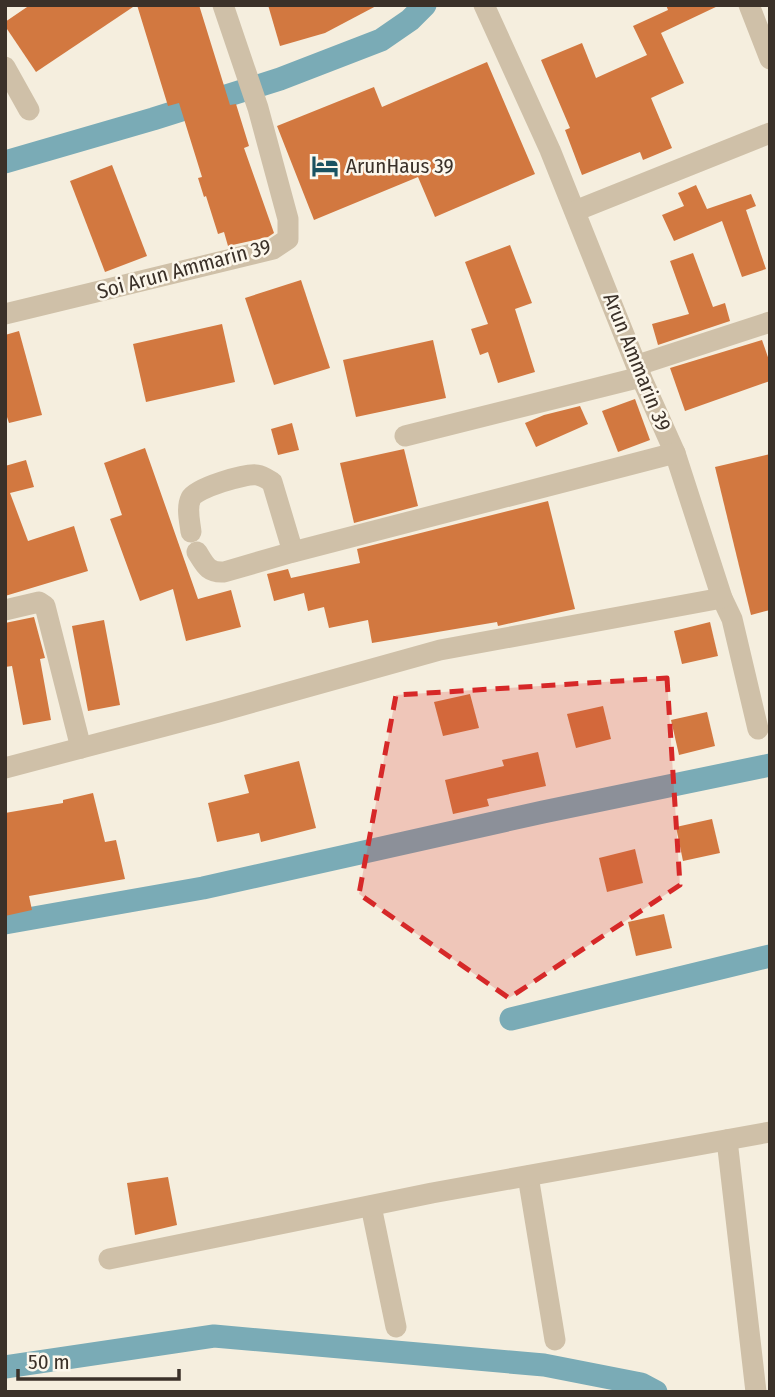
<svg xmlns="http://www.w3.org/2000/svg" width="775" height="1397" viewBox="0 0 775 1397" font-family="'Fira Sans Condensed',sans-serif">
<rect width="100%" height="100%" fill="#f5eede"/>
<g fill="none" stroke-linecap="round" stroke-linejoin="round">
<g stroke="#7aabb6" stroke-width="23">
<path d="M 5,162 L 153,119 L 280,79 L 381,40 L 410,20 L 425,5"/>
<path d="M 5,923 L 203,888 L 543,812 L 770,765"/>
<path d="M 511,1019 L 770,956"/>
<path d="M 5,1367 L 214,1336 L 544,1365 L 641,1384 L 656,1392"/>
</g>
</g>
<g fill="#d27840">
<path d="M 30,5 L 136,5 L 36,72 L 5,26 L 5,22 Z"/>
<path d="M 137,5 L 199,5 L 230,105 L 236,104 L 249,146 L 244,148 L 274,233 L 268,237 L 228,246 L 224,232 L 218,234 L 206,196 L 204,197 L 198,178 L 202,177 L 179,103 L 168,106 Z"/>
<path d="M 268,5 L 378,5 L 325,33 L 280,46 Z"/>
<path d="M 666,5 L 720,5 L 661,33 L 684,83 L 651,98 L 672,148 L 643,160 L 640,152 L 582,175 L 565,130 L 570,128 L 541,60 L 582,43 L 596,78 L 647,55 L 633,26 L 668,10 Z"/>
<path d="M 487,62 L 535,174 L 435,217 L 418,177 L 314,220 L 277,126 L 374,87 L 382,107 Z"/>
<path d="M 112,165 L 147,256 L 105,272 L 70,181 Z"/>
<path d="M 696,185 L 707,209 L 751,194 L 756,206 L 746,210 L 766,269 L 742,277 L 722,221 L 674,241 L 662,215 L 684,206 L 678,193 Z"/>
<path d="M 510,245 L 532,303 L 515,309 L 535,372 L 498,383 L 488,352 L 480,355 L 471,329 L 488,324 L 465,262 Z"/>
<path d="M 693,253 L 713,307 L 725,303 L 730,321 L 658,345 L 652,324 L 689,314 L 670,261 Z"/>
<path d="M 301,280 L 330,368 L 274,385 L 245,298 Z"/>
<path d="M 222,324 L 235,382 L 146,402 L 133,344 Z"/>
<path d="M 19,331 L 42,415 L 9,423 L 5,411 L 5,335 Z"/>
<path d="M 433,340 L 446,398 L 356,417 L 343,360 Z"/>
<path d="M 762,340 L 770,363 L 770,381 L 685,411 L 670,368 Z"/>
<path d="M 635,399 L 650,440 L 618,452 L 602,411 Z"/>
<path d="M 580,406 L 588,424 L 536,447 L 525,423 L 544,415 Z"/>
<path d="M 292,423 L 299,450 L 278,455 L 271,429 Z"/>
<path d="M 145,448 L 198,599 L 231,590 L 241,627 L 186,641 L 173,589 L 140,601 L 110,519 L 122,515 L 104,463 Z"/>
<path d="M 404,449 L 418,506 L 354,523 L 340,463 Z"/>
<path d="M 770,454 L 770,610 L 751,615 L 715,467 Z"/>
<path d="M 26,460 L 34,487 L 10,493 L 28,541 L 74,526 L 88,571 L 5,596 L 5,466 Z"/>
<path d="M 548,501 L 575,609 L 498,626 L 497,622 L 372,643 L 368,620 L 329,628 L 324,607 L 308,611 L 304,593 L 274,601 L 267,574 L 288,569 L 291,578 L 360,563 L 357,549 Z"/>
<path d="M 34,617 L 45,658 L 40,659 L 51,720 L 23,725 L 12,666 L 5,667 L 5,623 Z"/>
<path d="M 104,620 L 120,705 L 88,711 L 72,626 Z"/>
<path d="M 710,622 L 718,656 L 682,664 L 674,631 Z"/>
<path d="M 470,694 L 479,728 L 443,736 L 434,702 Z"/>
<path d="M 603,706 L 611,739 L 576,748 L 567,714 Z"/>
<path d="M 707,712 L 715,746 L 679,755 L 671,720 Z"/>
<path d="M 538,752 L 546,786 L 487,799 L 489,806 L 453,814 L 445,780 L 504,766 L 502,760 Z"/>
<path d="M 299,761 L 316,828 L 261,842 L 259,833 L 217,842 L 208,803 L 249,793 L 244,775 Z"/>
<path d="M 93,793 L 105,842 L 116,840 L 125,879 L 29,896 L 32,910 L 5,916 L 5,813 L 63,803 L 63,800 Z"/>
<path d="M 712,819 L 720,853 L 683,861 L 676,827 Z"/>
<path d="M 635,849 L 643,883 L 607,892 L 599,858 Z"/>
<path d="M 664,914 L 672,948 L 636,956 L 628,922 Z"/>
<path d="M 168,1177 L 177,1225 L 135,1235 L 127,1183 Z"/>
</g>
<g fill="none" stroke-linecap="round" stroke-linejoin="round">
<g stroke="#cfc0a8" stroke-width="21">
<path d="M 484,5 L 550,150 L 641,377 L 675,453 L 722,598 L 732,619 L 758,729"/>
<path d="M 749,5 L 770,59"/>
<path d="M 5,67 L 29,110"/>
<path d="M 575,211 L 770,133"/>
<path d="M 5,314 L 273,249 L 288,239 L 288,219 L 258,108 L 223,5"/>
<path d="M 638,365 L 770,322"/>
<path d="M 405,436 L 641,377"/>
<path d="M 191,532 C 190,522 186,508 191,498 C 196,488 246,473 257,475 C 263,476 267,479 272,482 L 293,552"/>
<path d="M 197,552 C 205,565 208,573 224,572 L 293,552 L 675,453"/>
<path d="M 5,610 L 39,602 L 45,606 L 81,748"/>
<path d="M 5,768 L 218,712 L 440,650 L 722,598"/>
<path d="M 727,1140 L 756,1392"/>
<path d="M 528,1176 L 555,1340"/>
<path d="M 371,1206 L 396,1327"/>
<path d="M 109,1259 L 432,1193 L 770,1132"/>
</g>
</g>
<path fill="#d62828" fill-opacity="0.2" stroke="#d62828" stroke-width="5" stroke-dasharray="14 9" stroke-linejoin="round" d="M 667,678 L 680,885 L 509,998 L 359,894 L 396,695 Z"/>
<defs>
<g id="hotel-bare" transform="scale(2.1)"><path d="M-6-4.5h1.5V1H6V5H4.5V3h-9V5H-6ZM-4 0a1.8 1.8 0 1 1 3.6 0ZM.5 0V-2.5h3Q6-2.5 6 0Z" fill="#1a5362" stroke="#fcf7ec" stroke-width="2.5" paint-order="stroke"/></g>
</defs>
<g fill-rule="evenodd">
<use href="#hotel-bare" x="325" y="166"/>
</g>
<g text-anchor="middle" stroke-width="5" stroke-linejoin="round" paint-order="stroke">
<g font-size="21" fill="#3b3129" stroke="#fcf7ec" text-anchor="start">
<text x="346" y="173">ArunHaus 39</text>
</g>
<g font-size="21" fill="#3b3129" stroke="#fcf7ec">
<text transform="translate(184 269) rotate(-15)" y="7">Soi Arun Ammarin 39</text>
<text transform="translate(637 362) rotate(68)" y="7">Arun Ammarin 39</text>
</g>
</g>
<rect width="775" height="1397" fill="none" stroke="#3b3129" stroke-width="14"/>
<path d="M18 1369v10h161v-10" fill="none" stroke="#3b3129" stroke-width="3.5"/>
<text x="28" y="1369" font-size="21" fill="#3b3129" stroke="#fcf7ec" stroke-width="5" paint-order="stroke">50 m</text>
</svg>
